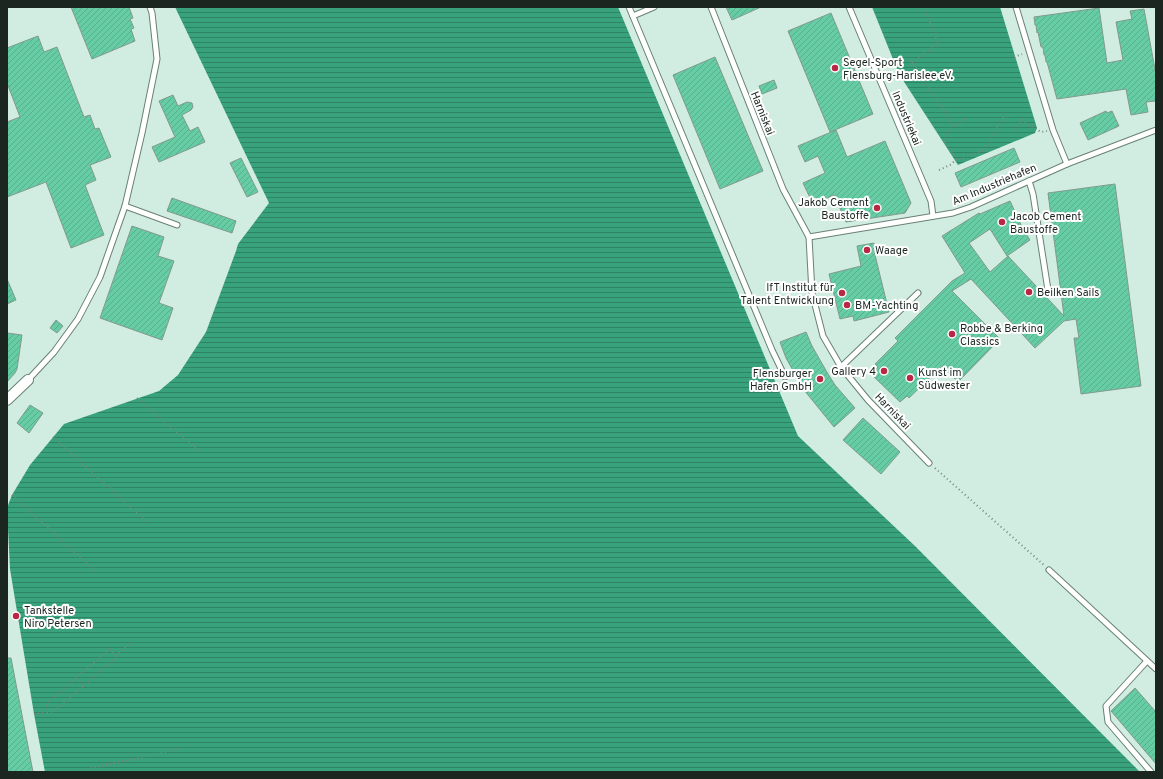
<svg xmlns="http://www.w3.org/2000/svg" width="1163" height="779" viewBox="0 0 1163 779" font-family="Overpass,sans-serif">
<defs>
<pattern id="water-rules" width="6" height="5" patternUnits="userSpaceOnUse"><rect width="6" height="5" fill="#38a27c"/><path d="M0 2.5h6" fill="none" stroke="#2e8465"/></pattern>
<pattern id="building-hatch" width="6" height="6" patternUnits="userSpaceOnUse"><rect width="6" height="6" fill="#66cca4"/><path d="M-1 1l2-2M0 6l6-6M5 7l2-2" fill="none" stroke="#58af8d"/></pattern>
</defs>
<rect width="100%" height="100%" fill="#d1ece0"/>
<g fill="url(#water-rules)">
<path d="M 175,7 L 618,7 L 798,436 L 915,546 L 1140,772 L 45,772 L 34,714 L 10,569 L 7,508 L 12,495 L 30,465 L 64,424 L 159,391 L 178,375 L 206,332 L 236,251 L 238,244 L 269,203 Z"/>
<path d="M 872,7 L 1000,7 L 1037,128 L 1035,133 L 958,165 L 899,74 Z"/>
</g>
<g fill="url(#building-hatch)" stroke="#819a8e">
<path d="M 71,7 L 129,7 L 133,18 L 130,19 L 134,28 L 131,29 L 135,41 L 92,59 Z"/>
<path d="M 726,7 L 761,7 L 732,20 Z"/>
<path d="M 1099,8 L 1107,63 L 1123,60 L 1116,22 L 1132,19 L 1130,11 L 1144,9 L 1156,75 L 1156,101 L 1146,102 L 1148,112 L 1131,115 L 1126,89 L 1057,99 L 1047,62 L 1046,62 L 1045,55 L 1044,55 L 1043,47 L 1041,47 L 1038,32 L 1037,33 L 1036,25 L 1035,25 L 1034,17 Z"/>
<path d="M 831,13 L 873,114 L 830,132 L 788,31 Z"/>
<path d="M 38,36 L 44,52 L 57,47 L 84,117 L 90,115 L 95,129 L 99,128 L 111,157 L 90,165 L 96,180 L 85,185 L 104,235 L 71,248 L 46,182 L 7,197 L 7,122 L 20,117 L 7,83 L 7,48 Z"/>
<path d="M 715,57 L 763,171 L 720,189 L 673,75 Z"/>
<path d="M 774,80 L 777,88 L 762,94 L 759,86 Z"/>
<path d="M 173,95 L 178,106 L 187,102 L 192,103 L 193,107 L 191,110 L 182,115 L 190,131 L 198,127 L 205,142 L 159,162 L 152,147 L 175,137 L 159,101 Z"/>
<path d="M 1106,111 L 1107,113 L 1112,111 L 1119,126 L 1088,140 L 1080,123 Z"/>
<path d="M 836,130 L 847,157 L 885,141 L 911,203 L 905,213 L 846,222 L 834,195 L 813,204 L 803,183 L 825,173 L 818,156 L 805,162 L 798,146 Z"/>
<path d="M 1014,148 L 1020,162 L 961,187 L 955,173 Z"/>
<path d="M 241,158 L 258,192 L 247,197 L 230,163 Z"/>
<path d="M 1115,184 L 1141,386 L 1081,394 L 1074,338 L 1079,338 L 1076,319 L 1064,321 L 1035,348 L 971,279 L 952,291 L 1000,339 L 958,382 L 942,366 L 909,398 L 907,396 L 900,402 L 871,374 L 878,367 L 875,364 L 898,341 L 895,338 L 952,281 L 965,273 L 942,236 L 979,213 L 980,214 L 1010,201 L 1023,229 L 1030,240 L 1007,256 L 990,229 L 969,243 L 990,272 L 1008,256 L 1064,316 L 1048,193 Z"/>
<path d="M 172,198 L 236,221 L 232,233 L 167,211 Z"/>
<path d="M 132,226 L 164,237 L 158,256 L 174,261 L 159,303 L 173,308 L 162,340 L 100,318 Z"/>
<path d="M 874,243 L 875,255 L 889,312 L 854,321 L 853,316 L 840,319 L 829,274 L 861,266 L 857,246 Z"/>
<path d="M 7,279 L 16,300 L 7,304 Z"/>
<path d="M 56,320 L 63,326 L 57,333 L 50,328 Z"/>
<path d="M 806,332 L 812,346 L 828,374 L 835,385 L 855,408 L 834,427 L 804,390 L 786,358 L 780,342 Z"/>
<path d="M 7,333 L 22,335 L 17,369 L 15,373 L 7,382 Z"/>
<path d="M 30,405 L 43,413 L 29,433 L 17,423 Z"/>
<path d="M 863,418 L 900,452 L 881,474 L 843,440 Z"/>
<path d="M 7,658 L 11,658 L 33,772 L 7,772 Z"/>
<path d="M 1135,688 L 1156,712 L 1156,764 L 1111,711 Z"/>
</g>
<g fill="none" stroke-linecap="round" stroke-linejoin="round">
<g stroke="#698176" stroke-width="7">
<g id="service">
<path d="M 629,7 L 772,350 L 785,377"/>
<path d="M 711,7 L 783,189 L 809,237 L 812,293 L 823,336 L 841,367 L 868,400 L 929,463"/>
<path d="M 849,7 L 931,201 L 933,216"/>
<path d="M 1016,7 L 1053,130 L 1067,164"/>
<path d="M 633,16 L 654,7"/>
<path d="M 1029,181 L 1033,194 L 1048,290"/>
<path d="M 125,206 L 177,225"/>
<path d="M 809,237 L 953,213 L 971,207 L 1067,164 L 1156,130"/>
<path d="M 841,367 L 918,293"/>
<path d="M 28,380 L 54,352 L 78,319 L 100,277 L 125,206 L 142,133 L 157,59 L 152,13 L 150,7"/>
<path d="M 1049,570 L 1156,669"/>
<path d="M 1147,661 L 1106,706 L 1108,722 L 1151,772"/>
</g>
</g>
<g stroke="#698176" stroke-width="12">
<path id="minor" d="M 7,400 L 28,380"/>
</g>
<g stroke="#75887f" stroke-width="2" stroke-dasharray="1 3" stroke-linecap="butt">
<path d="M 924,7 L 938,43"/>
<path d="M 1014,57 L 1022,54"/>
<path d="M 911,61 L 954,126"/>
<path d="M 912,63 L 941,41"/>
<path d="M 965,119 L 948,131 L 945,142 L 958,160 L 985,150 L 1007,111"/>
<path d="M 1015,130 L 1022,120 L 1041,132 L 1047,131"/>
<path d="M 939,170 L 950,165 L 957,159"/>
<path d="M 137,398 L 199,451"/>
<path d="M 53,437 L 146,521"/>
<path d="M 935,468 L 1045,566"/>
<path d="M 12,495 L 96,572"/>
<path d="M 19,622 L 62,612"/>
<path d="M 110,649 L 117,657 L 53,712 L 47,712 L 46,704 Z"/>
<path d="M 116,656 L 131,642"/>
<path d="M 77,678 L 83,686"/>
<path d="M 34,714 L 46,712"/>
<path d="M 75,772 L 178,749"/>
</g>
<use href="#service" stroke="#fff" stroke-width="5"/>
<use href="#minor" stroke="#fff" stroke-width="10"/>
</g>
<g fill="#b82744" stroke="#fff" stroke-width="1.5">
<circle cx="835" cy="68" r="4"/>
<circle cx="877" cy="208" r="4"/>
<circle cx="1002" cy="222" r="4"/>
<circle cx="867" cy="250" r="4"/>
<circle cx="1029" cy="292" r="4"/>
<circle cx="842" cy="293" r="4"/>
<circle cx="847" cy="305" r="4"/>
<circle cx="952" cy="334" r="4"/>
<circle cx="884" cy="371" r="4"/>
<circle cx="910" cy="378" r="4"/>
<circle cx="820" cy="379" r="4"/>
<circle cx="16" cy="616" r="4"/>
</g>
<g text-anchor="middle" stroke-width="4" stroke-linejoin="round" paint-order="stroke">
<g font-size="11" fill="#1b2621" stroke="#fff" text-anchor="start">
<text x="843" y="66">Segel-Sport<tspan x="843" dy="13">Flensburg-Harislee eV.</tspan></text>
<text x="869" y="206" text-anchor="end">Jakob Cement<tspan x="869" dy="13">Baustoffe</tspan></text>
<text x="1010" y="220">Jacob Cement<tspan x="1010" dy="13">Baustoffe</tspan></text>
<text x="875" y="254">Waage</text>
<text x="834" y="291" text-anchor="end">IfT Institut für<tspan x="834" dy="13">Talent Entwicklung</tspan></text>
<text x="1037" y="296">Beilken Sails</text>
<text x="855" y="309">BM-Yachting</text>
<text x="960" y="332">Robbe &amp; Berking<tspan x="960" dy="13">Classics</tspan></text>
<text x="876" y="375" text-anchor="end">Gallery 4</text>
<text x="918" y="376">Kunst im<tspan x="918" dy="13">Südwester</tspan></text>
<text x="812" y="377" text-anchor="end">Flensburger<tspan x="812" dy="13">Hafen GmbH</tspan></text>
<text x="24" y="614">Tankstelle<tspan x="24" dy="13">Niro Petersen</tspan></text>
</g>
<g font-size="11" fill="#1b2621" stroke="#fff">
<text transform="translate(763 113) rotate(68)" y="4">Harniskai</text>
<text transform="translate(907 118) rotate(67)" y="4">Industriekai</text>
<text transform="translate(994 184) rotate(-23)" y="4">Am Industriehafen</text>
<text transform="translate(893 411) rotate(46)" y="4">Harniskai</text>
</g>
</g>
<rect width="1163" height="779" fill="none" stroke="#1b2621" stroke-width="16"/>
</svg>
